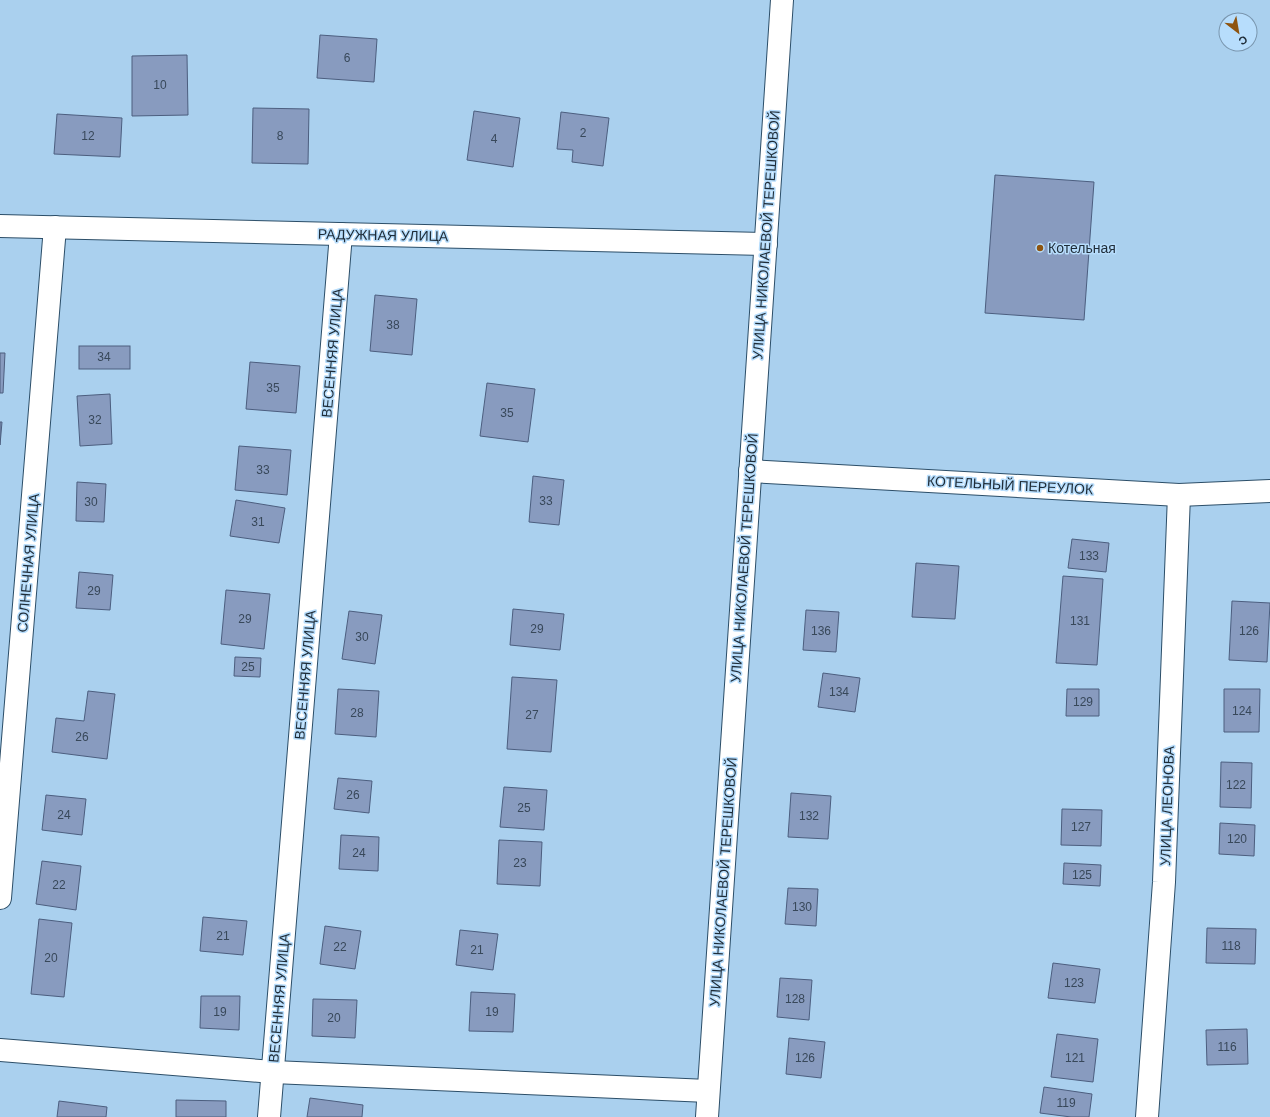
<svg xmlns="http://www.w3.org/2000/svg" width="1270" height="1117" viewBox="0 0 1270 1117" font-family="Helvetica,sans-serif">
<rect width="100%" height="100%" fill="#aad0ee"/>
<g fill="#889bbf" stroke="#4c5e7f">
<path d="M 320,35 L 377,39 L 374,82 L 317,78 Z"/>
<path d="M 187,55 L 188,115 L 132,116 L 132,56 Z"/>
<path d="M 253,108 L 309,109 L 308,164 L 252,163 Z"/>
<path d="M 474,111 L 520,118 L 513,167 L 467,160 Z"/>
<path d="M 561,112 L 609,118 L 603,166 L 572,162 L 573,150 L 557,149 Z"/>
<path d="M 57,114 L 122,118 L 120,157 L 54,154 Z"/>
<path d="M 995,175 L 1094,182 L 1084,320 L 985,313 Z"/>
<path d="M 375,295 L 417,299 L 412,355 L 370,351 Z"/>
<rect x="79" y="346" width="51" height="23"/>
<path d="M 0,353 L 5,353 L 3,393 L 0,393 Z"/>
<path d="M 250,362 L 300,366 L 296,413 L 246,409 Z"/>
<path d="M 487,383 L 535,389 L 528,442 L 480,436 Z"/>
<path d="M 110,394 L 112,444 L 80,446 L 77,396 Z"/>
<path d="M 0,422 L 2,422 L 0,445 Z"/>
<path d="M 239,446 L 291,450 L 287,495 L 235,490 Z"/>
<path d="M 533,476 L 564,480 L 559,525 L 529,522 Z"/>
<path d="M 77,482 L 106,484 L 104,522 L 76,521 Z"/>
<path d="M 236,500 L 285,508 L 279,543 L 230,536 Z"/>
<path d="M 1072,539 L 1109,543 L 1106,572 L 1068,568 Z"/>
<path d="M 916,563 L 959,566 L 955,619 L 912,617 Z"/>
<path d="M 79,572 L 113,575 L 110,610 L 76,608 Z"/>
<path d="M 1063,576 L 1103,579 L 1097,665 L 1056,663 Z"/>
<path d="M 226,590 L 270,594 L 264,649 L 221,644 Z"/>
<path d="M 1232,601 L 1270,603 L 1267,662 L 1229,660 Z"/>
<path d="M 513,609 L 564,614 L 560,650 L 510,645 Z"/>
<path d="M 806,610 L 839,612 L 836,652 L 803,650 Z"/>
<path d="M 349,611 L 382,615 L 375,664 L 342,659 Z"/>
<path d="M 235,657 L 261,658 L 260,677 L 234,676 Z"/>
<path d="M 823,673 L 860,678 L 855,712 L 818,707 Z"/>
<path d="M 512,677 L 557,680 L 551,752 L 507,749 Z"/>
<path d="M 338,689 L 379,691 L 376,737 L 335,734 Z"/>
<path d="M 1067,689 L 1099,689 L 1099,716 L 1066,716 Z"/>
<path d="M 1224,689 L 1260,689 L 1259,732 L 1224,732 Z"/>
<path d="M 88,691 L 115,694 L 107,759 L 52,752 L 56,718 L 84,721 Z"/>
<path d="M 1221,762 L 1252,763 L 1251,808 L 1220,807 Z"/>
<path d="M 338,778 L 372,781 L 369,813 L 334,809 Z"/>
<path d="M 504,787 L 547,790 L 544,830 L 500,827 Z"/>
<path d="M 791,793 L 831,796 L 828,839 L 788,837 Z"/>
<path d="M 46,795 L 86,799 L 82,835 L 42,830 Z"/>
<path d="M 1062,809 L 1102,810 L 1101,846 L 1061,845 Z"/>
<path d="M 1220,823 L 1255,825 L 1254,856 L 1219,854 Z"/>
<path d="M 341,835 L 379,837 L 378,871 L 339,869 Z"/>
<path d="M 499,840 L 542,842 L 540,886 L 497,884 Z"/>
<path d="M 42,861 L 81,866 L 76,910 L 36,904 Z"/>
<path d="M 1064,863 L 1101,865 L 1100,886 L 1063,884 Z"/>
<path d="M 788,888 L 818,889 L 816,926 L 785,924 Z"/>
<path d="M 203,917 L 247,921 L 243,955 L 200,951 Z"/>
<path d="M 39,919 L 72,923 L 64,997 L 31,994 Z"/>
<path d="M 325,926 L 361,931 L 355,969 L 320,964 Z"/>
<path d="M 1207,928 L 1256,929 L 1255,964 L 1206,963 Z"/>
<path d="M 460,930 L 498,934 L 493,970 L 456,965 Z"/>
<path d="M 1053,963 L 1100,969 L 1095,1003 L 1048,998 Z"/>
<path d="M 780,978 L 812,980 L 809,1020 L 777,1017 Z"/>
<path d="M 471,992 L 515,994 L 513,1032 L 469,1031 Z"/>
<path d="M 201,996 L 240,996 L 239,1030 L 200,1028 Z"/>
<path d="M 313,999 L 357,1000 L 355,1038 L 312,1036 Z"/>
<path d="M 1247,1029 L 1248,1064 L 1207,1065 L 1206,1030 Z"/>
<path d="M 1057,1034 L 1098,1039 L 1093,1082 L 1051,1077 Z"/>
<path d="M 789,1038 L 825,1042 L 821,1078 L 786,1074 Z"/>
<path d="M 1044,1087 L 1092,1094 L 1089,1117 L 1071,1117 L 1040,1113 Z"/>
<path d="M 310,1098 L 363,1105 L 362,1117 L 307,1117 Z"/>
<path d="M 176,1100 L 226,1101 L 226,1117 L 176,1117 Z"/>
<path d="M 59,1101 L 107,1107 L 106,1117 L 57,1117 Z"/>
</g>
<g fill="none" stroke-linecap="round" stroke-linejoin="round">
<g stroke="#2c4e68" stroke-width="24">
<g id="street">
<path d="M 0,226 L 766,244"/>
<path d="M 750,471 L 1179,495 L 1270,491"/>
<path d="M 0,898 L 55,227"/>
<path d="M 0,1050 L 273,1072 L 708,1091"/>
<path d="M 269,1117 L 341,234"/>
<path d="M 707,1117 L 782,0"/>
<path d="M 1147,1117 L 1164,882 L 1179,495"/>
</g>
</g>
<use href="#street" stroke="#fff" stroke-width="22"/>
</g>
<circle fill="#8e5410" stroke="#b7ddfc" stroke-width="1.5" cx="1040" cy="248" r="4"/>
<g text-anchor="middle" stroke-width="3" stroke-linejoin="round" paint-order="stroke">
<g font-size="12" fill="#38485a">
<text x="347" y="62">6</text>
<text x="160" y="89">10</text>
<text x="583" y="137">2</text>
<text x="88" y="140">12</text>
<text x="280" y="140">8</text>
<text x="494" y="143">4</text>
<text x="393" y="329">38</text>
<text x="104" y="361">34</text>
<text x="273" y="392">35</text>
<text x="507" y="417">35</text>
<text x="95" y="424">32</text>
<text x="263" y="474">33</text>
<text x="546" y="505">33</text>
<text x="91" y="506">30</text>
<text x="258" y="526">31</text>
<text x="1089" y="560">133</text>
<text x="94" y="595">29</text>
<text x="245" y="623">29</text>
<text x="1080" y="625">131</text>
<text x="537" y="633">29</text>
<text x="821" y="635">136</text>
<text x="1249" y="635">126</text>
<text x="362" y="641">30</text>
<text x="248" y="671">25</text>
<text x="839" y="696">134</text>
<text x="1083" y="706">129</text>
<text x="1242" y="715">124</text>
<text x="357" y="717">28</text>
<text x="532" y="719">27</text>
<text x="82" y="741">26</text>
<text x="1236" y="789">122</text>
<text x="353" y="799">26</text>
<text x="524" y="812">25</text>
<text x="64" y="819">24</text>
<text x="809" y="820">132</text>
<text x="1081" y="831">127</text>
<text x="1237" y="843">120</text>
<text x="359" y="857">24</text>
<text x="520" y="867">23</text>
<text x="1082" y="879">125</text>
<text x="59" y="889">22</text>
<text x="802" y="911">130</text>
<text x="223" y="940">21</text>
<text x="1231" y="950">118</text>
<text x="340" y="951">22</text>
<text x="477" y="954">21</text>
<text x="51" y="962">20</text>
<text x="1074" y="987">123</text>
<text x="795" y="1003">128</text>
<text x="220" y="1016">19</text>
<text x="492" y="1016">19</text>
<text x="334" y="1022">20</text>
<text x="1227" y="1051">116</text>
<text x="805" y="1062">126</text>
<text x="1075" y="1062">121</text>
<text x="1066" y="1107">119</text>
</g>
<g font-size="14" fill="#1e2c38" stroke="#b7ddfc">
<text transform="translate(383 235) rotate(1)" y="5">РАДУЖНАЯ УЛИЦА</text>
<text transform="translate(766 235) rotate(-86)" y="5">УЛИЦА НИКОЛАЕВОЙ ТЕРЕШКОВОЙ</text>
<text transform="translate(332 353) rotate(-85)" y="5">ВЕСЕННЯЯ УЛИЦА</text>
<text transform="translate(1010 485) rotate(3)" y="5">КОТЕЛЬНЫЙ ПЕРЕУЛОК</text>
<text transform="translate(744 558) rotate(-86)" y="5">УЛИЦА НИКОЛАЕВОЙ ТЕРЕШКОВОЙ</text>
<text transform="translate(28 563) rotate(-85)" y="5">СОЛНЕЧНАЯ УЛИЦА</text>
<text transform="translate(305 675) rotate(-85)" y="5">ВЕСЕННЯЯ УЛИЦА</text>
<text transform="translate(1167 806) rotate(-88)" y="5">УЛИЦА ЛЕОНОВА</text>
<text transform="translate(723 882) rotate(-86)" y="5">УЛИЦА НИКОЛАЕВОЙ ТЕРЕШКОВОЙ</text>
<text transform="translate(279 998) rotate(-85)" y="5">ВЕСЕННЯЯ УЛИЦА</text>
</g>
<g font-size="14" fill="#1e2c38" stroke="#b7ddfc" text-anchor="start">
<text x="1048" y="253">Котельная</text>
</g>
</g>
<g transform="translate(1238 32) rotate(149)"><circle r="19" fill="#b7ddfc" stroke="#7a96ae"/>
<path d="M0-3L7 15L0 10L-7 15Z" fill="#8e5410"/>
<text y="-6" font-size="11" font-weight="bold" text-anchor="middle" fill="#1e2c38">С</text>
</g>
</svg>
